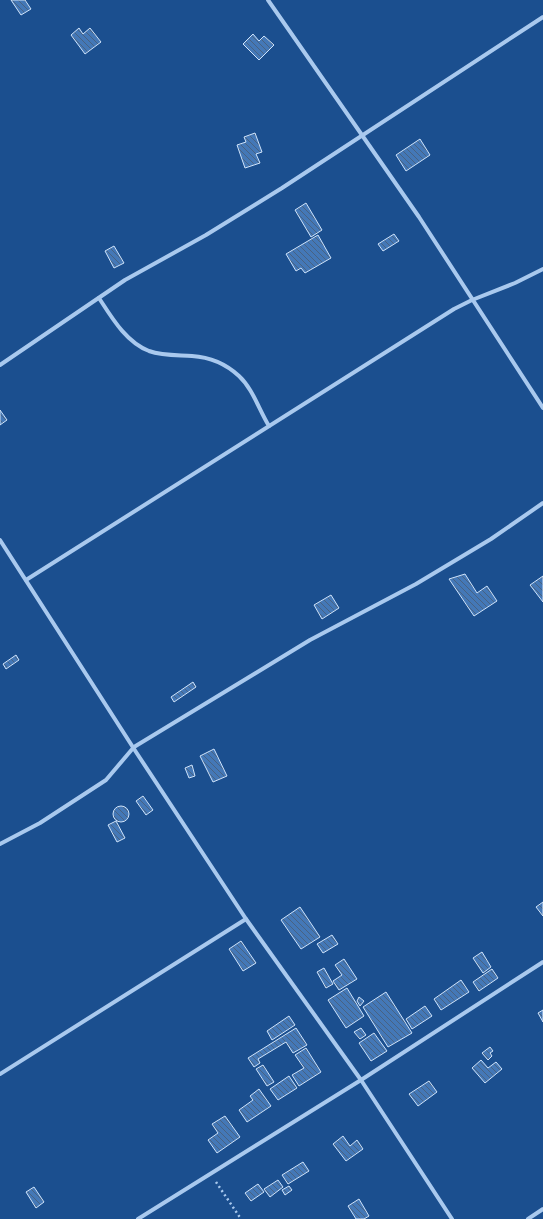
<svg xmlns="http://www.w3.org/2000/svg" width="543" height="1219" viewBox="0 0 543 1219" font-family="'Space Grotesk',sans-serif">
<defs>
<pattern id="building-back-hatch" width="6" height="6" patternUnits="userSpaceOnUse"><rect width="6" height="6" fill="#4478b7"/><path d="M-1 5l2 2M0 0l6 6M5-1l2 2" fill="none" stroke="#486282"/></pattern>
</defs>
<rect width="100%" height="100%" fill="#1b4f8f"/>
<g fill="url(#building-back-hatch)" stroke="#cfe3fa">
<path d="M 11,0 L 25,0 L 31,9 L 21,15 Z"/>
<path d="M 79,28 L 83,34 L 90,28 L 101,42 L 85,54 L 71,35 Z"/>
<path d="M 253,34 L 259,41 L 264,36 L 274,45 L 259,60 L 243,44 Z"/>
<path d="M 255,133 L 262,152 L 256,154 L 260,163 L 245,168 L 237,145 L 246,142 L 244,137 Z"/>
<path d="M 420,139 L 430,155 L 406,171 L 396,155 Z"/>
<path d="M 306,203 L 322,230 L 311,237 L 295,210 Z"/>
<path d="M 394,234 L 399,241 L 383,251 L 378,244 Z"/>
<path d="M 318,235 L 331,258 L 305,273 L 301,268 L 296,271 L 286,254 Z"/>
<path d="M 114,246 L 124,263 L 114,268 L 105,251 Z"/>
<path d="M 0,410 L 7,420 L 0,425 Z"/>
<path d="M 465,574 L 477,593 L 487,586 L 497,601 L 474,616 L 449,579 Z"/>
<path d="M 543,576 L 543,602 L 530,585 Z"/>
<path d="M 331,595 L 339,608 L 322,619 L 314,605 Z"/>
<path d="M 16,655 L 19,660 L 6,669 L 3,664 Z"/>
<path d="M 193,682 L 196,687 L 174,702 L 171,697 Z"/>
<path d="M 214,749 L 227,776 L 213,782 L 200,756 Z"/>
<path d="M 192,765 L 195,776 L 189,778 L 185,768 Z"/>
<path d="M 143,796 L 153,810 L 146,815 L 136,801 Z"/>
<circle cx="121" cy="814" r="8"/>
<path d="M 116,821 L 125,838 L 117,842 L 108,825 Z"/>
<path d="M 543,902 L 543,916 L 536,907 Z"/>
<path d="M 300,907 L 320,937 L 301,949 L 281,920 Z"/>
<path d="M 332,935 L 338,944 L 323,953 L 317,944 Z"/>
<path d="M 241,941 L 256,963 L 243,971 L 229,949 Z"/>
<path d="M 482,952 L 491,967 L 483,973 L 473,958 Z"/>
<path d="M 344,959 L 357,979 L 339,990 L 333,981 L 342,975 L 335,965 Z"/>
<path d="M 324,968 L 333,984 L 326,988 L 317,972 Z"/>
<path d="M 492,969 L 498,978 L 479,991 L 473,982 Z"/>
<path d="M 461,980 L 469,992 L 441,1010 L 434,999 Z"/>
<path d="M 347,988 L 364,1016 L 346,1028 L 328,1000 Z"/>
<path d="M 386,992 L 412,1033 L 388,1047 L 363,1007 Z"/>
<path d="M 359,997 L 364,1001 L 360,1006 L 357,1001 Z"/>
<path d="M 425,1006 L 432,1016 L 412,1029 L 406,1019 Z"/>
<path d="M 543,1010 L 543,1022 L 538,1013 Z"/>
<path d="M 289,1016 L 295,1025 L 272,1040 L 267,1031 Z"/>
<path d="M 296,1028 L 307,1045 L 293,1053 L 286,1042 L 258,1059 L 260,1063 L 254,1067 L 248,1058 Z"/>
<path d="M 361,1028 L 366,1035 L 360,1039 L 354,1032 Z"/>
<path d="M 374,1033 L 387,1051 L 371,1061 L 359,1043 Z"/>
<path d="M 490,1047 L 493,1051 L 490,1053 L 492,1056 L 488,1060 L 482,1053 Z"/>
<path d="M 306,1048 L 321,1072 L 299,1086 L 292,1075 L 304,1068 L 295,1055 Z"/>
<path d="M 481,1060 L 488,1068 L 496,1062 L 502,1069 L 485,1083 L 472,1068 Z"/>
<path d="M 263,1065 L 274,1082 L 267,1086 L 256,1069 Z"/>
<path d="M 289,1076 L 297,1088 L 278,1100 L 270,1089 Z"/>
<path d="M 429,1081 L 437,1092 L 418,1106 L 409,1094 Z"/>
<path d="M 259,1089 L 271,1106 L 247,1122 L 239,1110 L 253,1100 L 250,1096 Z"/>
<path d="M 225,1116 L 240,1137 L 217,1153 L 208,1140 L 218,1133 L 212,1124 Z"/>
<path d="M 343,1136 L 350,1146 L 357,1140 L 363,1149 L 346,1161 L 333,1144 Z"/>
<path d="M 303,1162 L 309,1171 L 288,1184 L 282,1175 Z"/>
<path d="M 278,1180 L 283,1187 L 270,1197 L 264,1189 Z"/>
<path d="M 258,1184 L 264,1192 L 251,1201 L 245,1193 Z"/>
<path d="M 289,1186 L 292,1190 L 285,1195 L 282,1190 Z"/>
<path d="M 34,1187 L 44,1202 L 36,1208 L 26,1192 Z"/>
<path d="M 359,1199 L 369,1216 L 364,1219 L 356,1219 L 348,1206 Z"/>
</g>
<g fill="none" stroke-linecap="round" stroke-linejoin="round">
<path stroke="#a9c9ee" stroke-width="2.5" stroke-dasharray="2 3" stroke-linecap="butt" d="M 216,1182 L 241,1219"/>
<g stroke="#a9c9ee" stroke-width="4">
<path d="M 268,0 L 419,217 L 543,408"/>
<path d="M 99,298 C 112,318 126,342 149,351 C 163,356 177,355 192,356 C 209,357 226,364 239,376 C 253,389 259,410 269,426"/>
<path d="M 0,365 L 125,280 L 206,235 L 282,188 L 543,17"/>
<path d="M 0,540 L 136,752 L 246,919 L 361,1080 L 452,1219"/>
<path d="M 26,580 L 454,309 L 472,300 L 515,283 L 543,269"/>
<path d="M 0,844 L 40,823 L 106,780 L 134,747 L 310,640 L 416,584 L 491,539 L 543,503"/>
<path d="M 0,1074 L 246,919"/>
<path d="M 138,1219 L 361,1080 L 543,962"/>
<path d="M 528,1219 L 543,1209"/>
</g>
</g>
</svg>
